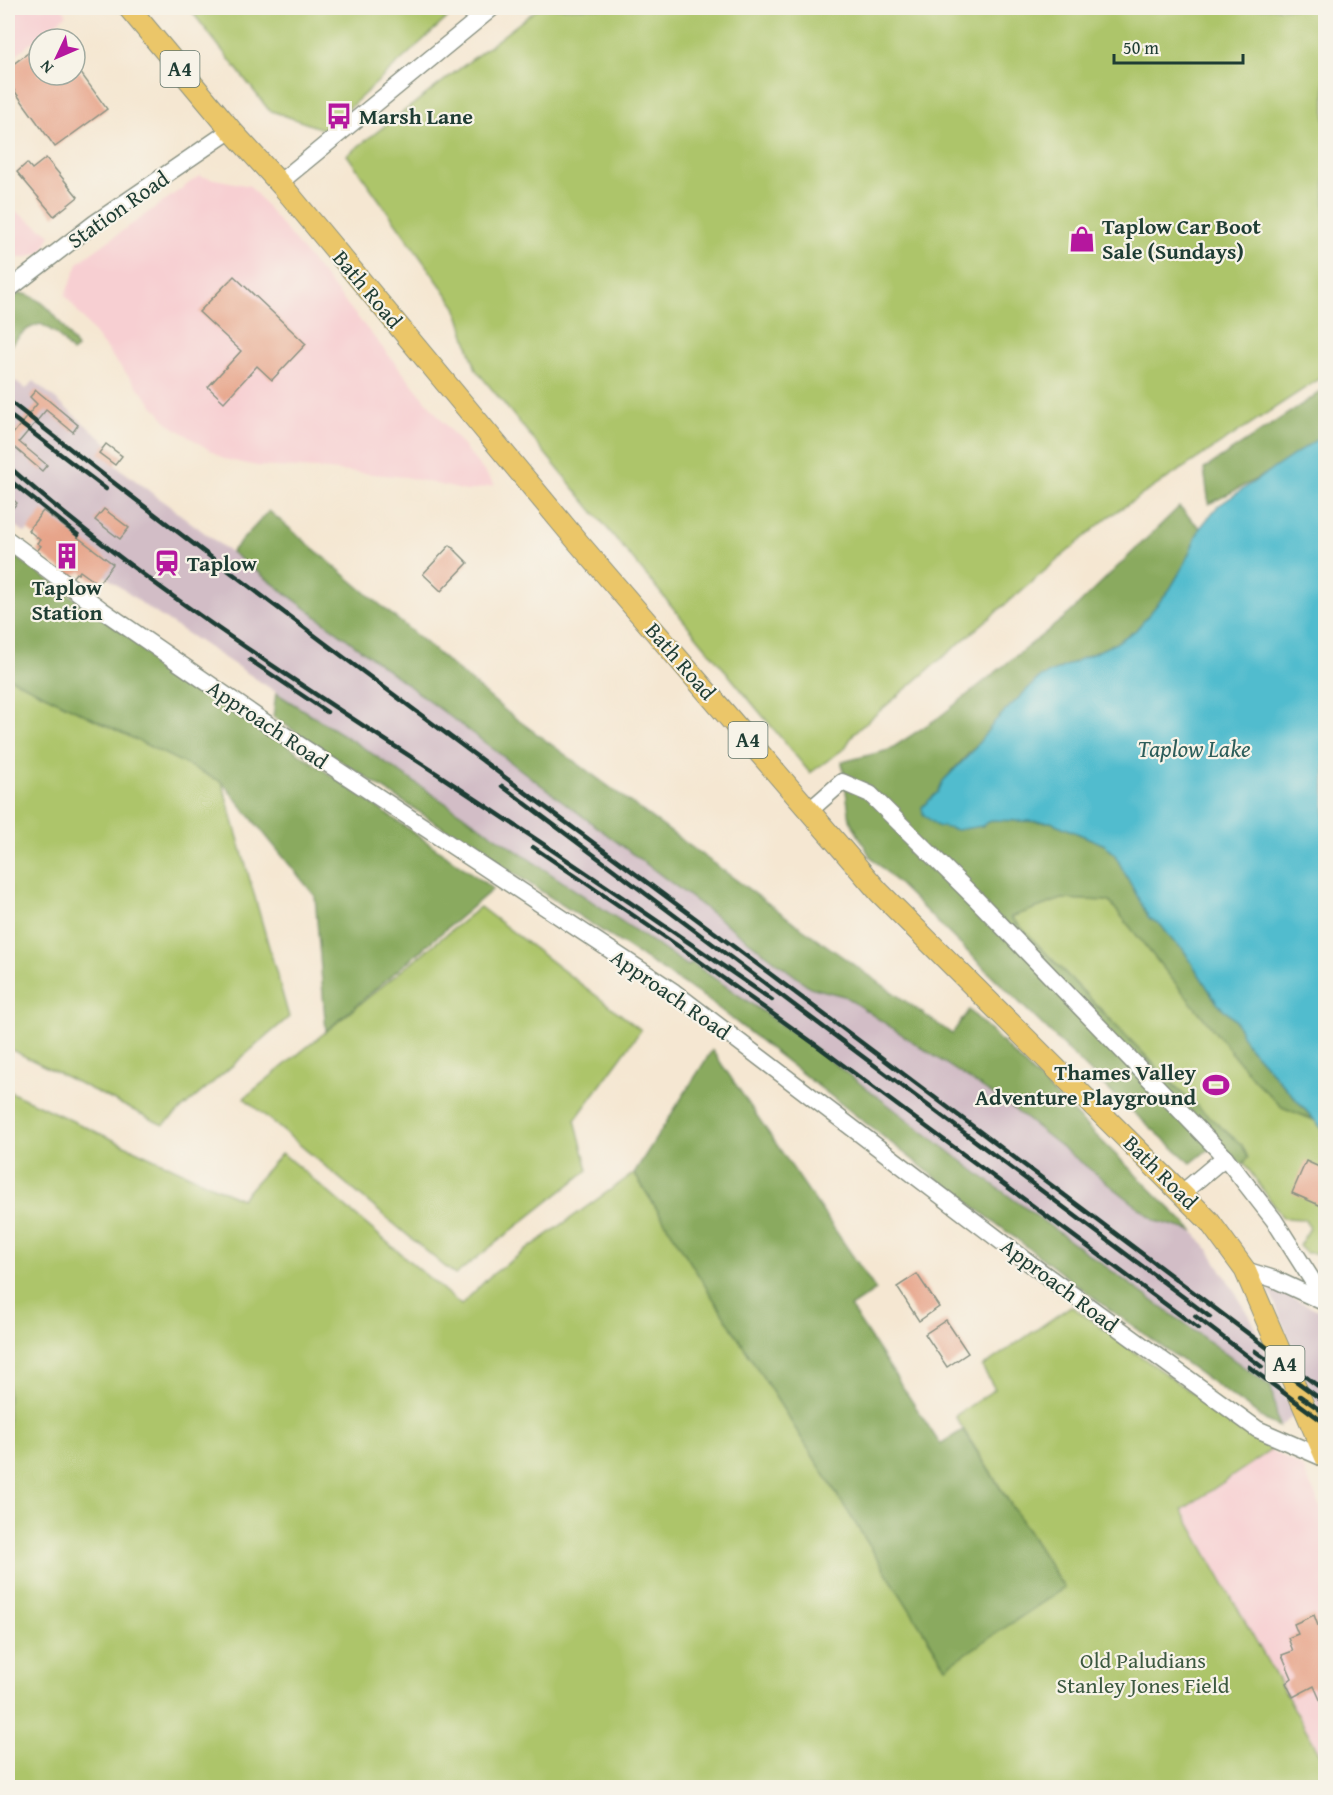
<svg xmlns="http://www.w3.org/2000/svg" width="1333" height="1795" viewBox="0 0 1333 1795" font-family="'Gentium Book Plus',serif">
<rect width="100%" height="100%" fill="#f7f3e8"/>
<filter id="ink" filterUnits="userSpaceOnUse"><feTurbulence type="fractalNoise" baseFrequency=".0167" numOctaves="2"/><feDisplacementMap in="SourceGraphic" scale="12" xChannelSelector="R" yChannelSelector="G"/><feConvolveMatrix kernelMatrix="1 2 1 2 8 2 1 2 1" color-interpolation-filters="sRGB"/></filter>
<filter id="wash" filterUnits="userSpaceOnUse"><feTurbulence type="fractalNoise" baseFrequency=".008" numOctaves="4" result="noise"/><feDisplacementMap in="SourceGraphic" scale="24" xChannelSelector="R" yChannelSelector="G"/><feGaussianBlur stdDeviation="1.35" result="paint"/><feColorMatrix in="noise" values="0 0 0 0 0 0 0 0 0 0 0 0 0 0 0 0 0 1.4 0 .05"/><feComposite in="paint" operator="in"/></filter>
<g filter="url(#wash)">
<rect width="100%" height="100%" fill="#f5e7d2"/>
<g fill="#f7cfd2">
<path d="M 8,8 L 62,8 L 67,14 L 8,61 Z"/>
<path d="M 199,176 L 250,186 L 495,485 L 467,491 L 406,477 L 318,469 L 257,466 L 224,459 L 169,424 L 114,359 L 65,295 L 79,262 Z"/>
<path d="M 8,206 L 51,235 L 42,252 L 24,258 L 8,256 Z"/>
<path d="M 1271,1450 L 1303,1468 L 1325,1517 L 1325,1765 L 1182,1509 Z"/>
</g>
<g fill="#d2bdc6">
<path d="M 8,376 L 26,389 L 34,381 L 122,456 L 115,465 L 230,552 L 269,511 L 507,712 L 799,926 L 1095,1135 L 1193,1231 L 1208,1249 L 1250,1316 L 1294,1416 L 1279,1427 L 1267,1421 L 1109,1309 L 944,1184 L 704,997 L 273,717 L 276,692 L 148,608 L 105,576 L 98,584 L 81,571 L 78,574 L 37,543 L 40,539 L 28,530 L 25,533 L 8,520 Z"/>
<path d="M 1273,1289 L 1325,1313 L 1325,1424 L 1270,1292 Z"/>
</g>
<g fill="#adc56a" stroke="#66814f" stroke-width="1.5">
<path d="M 189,8 L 458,8 L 325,130 L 269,110 Z"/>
<path d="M 539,8 L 1325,8 L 1325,375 L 1108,517 L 854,733 L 845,748 L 810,773 L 476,370 L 456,307 L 347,155 Z"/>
<path d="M 8,677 L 222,782 L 289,1017 L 163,1125 L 8,1048 Z"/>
<path d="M 1062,899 L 1109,901 L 1254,1080 L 1282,1107 L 1314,1120 L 1325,1132 L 1325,1265 L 1316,1253 L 1306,1253 L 1299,1246 L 1310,1228 L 1304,1219 L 1283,1218 L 1227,1139 L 1011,917 Z"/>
<path d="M 480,907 L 641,1030 L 575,1120 L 588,1170 L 455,1275 L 244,1098 Z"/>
<path d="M 8,1091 L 241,1199 L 282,1153 L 461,1305 L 490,1276 L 634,1173 L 946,1667 L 1064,1588 L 955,1416 L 995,1389 L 982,1367 L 1071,1306 L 1271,1450 L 1182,1510 L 1326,1765 L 1325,1788 L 8,1788 Z"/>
</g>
<g fill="#8aaa5e" stroke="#547449" stroke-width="1.5">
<path d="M 20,293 C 50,299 61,325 77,348 L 72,352 L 56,333 L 41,324 C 26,327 18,337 8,348 L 8,302 Z"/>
<path d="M 1325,389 L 1325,434 L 1264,475 L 1209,504 L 1204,469 Z"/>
<path d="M 1179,507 L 1200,528 L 1184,565 L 1170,589 L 1136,630 L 1116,643 L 1039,678 L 943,781 L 938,792 L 922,807 L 982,826 L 992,820 L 1051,822 L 1105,845 L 1115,855 L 1149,918 L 1161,925 L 1173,941 L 1183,949 L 1217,1003 L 1235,1020 L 1246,1043 L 1314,1120 L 1282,1107 L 1254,1080 L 1109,901 L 1062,899 L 1011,917 L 1178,1090 L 1242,1145 L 1248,1158 L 1242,1165 L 1219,1141 L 1191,1163 L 1115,1096 L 870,856 L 850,820 L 842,762 L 889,750 L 938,718 L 1070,613 Z"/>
<path d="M 269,511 L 507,712 L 799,926 L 952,1034 L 969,1010 L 1193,1231 L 1156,1221 L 1011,1107 L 844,996 L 810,987 L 231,552 Z"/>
<path d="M 8,551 C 167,666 333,773 493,889 L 326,1031 L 315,896 L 222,782 L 8,677 Z"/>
<path d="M 276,693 L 359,745 L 688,966 L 692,963 L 802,1039 L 980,1175 L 1271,1387 L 1279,1427 L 1267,1421 L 1109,1309 L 944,1184 L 704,997 L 273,717 Z"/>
<path d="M 712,1050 L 876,1290 L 850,1307 L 940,1444 L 963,1430 L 1064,1588 L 946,1667 L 634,1173 Z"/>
</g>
<path fill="#51bcce" stroke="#387c81" stroke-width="1.5" d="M 1325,434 L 1325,1132 L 1246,1043 L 1235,1020 L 1217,1003 L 1183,949 L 1173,941 L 1161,925 L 1149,918 L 1115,855 L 1105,845 L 1051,822 L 992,820 L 982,826 L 957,830 L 937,826 L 923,814 L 922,807 L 938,792 L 943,781 L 971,753 L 995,721 L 1039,678 L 1116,643 L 1136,630 L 1170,589 L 1184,565 L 1200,528 L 1218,506 Z"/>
<g id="blocks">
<g fill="#e7a48a">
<path d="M 39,45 L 39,75 L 75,75 L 75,65 L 107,109 L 55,147 L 8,82 L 8,68 Z"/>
<path d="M 46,158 L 78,197 L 54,216 L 17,172 L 27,163 L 32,169 Z"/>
<path d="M 234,276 L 306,344 L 272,380 L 257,366 L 224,402 L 208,387 L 241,351 L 199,312 Z"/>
<path d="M 36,390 L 78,425 L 73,432 L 46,410 L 19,442 L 47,465 L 42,471 L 15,448 L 8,457 L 8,431 L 12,435 L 37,404 L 30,397 Z"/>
<path d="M 106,444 L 122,456 L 115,465 L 99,453 Z"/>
<path d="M 8,495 L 17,503 L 12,509 L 8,505 Z"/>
<path d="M 104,509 L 129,528 L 120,539 L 95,520 Z"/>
<path d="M 43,511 L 113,564 L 98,584 L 80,571 L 78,574 L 76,573 L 72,578 L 37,551 L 41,546 L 37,543 L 40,540 L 28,530 Z"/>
<path d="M 450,545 L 468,563 L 441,591 L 423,574 Z"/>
<path d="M 1306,1161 L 1326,1170 L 1326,1208 L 1292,1193 Z"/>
<path d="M 917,1274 L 939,1307 L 919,1321 L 897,1287 Z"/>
<path d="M 946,1320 L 968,1353 L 947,1367 L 925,1334 Z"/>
<path d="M 1314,1615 L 1323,1639 L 1326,1638 L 1326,1702 L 1322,1704 L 1314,1686 L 1293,1697 L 1286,1683 L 1292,1678 L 1282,1655 L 1293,1651 L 1288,1638 L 1298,1634 L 1294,1624 Z"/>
</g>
</g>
</g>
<g filter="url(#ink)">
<use href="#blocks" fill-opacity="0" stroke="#8a9283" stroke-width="1.5"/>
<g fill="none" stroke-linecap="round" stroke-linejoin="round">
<g stroke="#8a9283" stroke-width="19">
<g id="minor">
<path d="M 279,183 L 492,8"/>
<path d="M 8,290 L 95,223 L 231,130"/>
<path d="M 8,540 L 102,610 L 260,719 L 674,992 L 1040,1271 L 1257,1429 L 1326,1459"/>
<path d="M 809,811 L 842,782 L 870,794 L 975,898 L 1225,1157 L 1274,1220 L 1326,1302"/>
<path d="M 1182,1193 L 1225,1157"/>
<path d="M 1245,1270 L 1274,1279 L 1326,1303"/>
</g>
</g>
<g stroke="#8a9283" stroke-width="23">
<path id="major" d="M 129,8 L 231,130 L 283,187 L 577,541 L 879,892 L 1209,1221 L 1245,1270 L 1326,1458"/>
</g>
<use href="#minor" stroke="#fff" stroke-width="16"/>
<use href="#major" stroke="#ebc669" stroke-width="21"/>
<g stroke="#1f3d34" stroke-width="4.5">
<path d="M 8,400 C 257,597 514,783 769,973 C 955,1112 1139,1253 1326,1392"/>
<path d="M 8,414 L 106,489"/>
<path d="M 8,466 C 141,583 293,680 442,777 C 553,850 663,924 772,1000"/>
<path d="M 8,479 L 78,535"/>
<path d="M 250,660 L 327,712"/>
<path d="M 502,786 L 1210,1317"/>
<path d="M 533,847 L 681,948 L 816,1045 L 1199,1329"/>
<path d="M 1195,1316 L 1262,1367"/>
<path d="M 1255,1351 L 1326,1403"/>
<path d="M 1249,1367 L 1326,1424"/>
<path d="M 1300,1396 L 1326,1414"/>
</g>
</g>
</g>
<defs>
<g id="bus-bare" transform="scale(2.07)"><path d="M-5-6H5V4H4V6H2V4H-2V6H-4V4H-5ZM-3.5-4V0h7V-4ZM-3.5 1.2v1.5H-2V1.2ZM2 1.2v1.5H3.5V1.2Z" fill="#b5179e" stroke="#f7f3e8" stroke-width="2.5" paint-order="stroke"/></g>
<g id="shop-bare" transform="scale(2.07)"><path d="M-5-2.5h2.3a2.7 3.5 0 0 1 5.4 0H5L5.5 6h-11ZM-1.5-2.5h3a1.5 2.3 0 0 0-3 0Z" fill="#b5179e" stroke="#f7f3e8" stroke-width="2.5" paint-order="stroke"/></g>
<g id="building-bare" transform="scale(2.07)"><path d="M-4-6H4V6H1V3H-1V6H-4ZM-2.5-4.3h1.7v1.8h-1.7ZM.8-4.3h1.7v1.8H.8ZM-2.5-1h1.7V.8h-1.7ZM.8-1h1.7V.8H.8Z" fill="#b5179e" stroke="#f7f3e8" stroke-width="2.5" paint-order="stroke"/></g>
<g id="station-bare" transform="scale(2.07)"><path d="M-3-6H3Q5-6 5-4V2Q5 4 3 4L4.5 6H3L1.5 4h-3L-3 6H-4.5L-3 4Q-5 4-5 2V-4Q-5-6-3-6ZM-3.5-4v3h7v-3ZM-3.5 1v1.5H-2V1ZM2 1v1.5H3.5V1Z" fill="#b5179e" stroke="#f7f3e8" stroke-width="2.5" paint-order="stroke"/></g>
<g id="stadium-bare" transform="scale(2.07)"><path d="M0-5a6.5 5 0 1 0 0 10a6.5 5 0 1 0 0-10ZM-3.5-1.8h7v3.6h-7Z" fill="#b5179e" stroke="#f7f3e8" stroke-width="2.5" paint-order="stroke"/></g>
</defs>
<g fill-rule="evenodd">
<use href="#bus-bare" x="339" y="116"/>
<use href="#shop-bare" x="1082" y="239"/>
<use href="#building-bare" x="67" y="556"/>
<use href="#station-bare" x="167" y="563"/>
<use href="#stadium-bare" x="1216" y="1085"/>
</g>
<g text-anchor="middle" stroke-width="4.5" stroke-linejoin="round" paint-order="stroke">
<g fill="#f7f3e8" stroke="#60746a" stroke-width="1.5">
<rect x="160.5" y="51" width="39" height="36" rx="4.5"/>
<rect x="728.5" y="722" width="39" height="36" rx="4.5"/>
<rect x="1265.5" y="1346" width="39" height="36" rx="4.5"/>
</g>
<g font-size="21" font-weight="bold" fill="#1f3d34">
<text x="180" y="76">A4</text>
<text x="748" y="747">A4</text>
<text x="1285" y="1371">A4</text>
</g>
<g font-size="22" font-weight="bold" fill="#1f3d34" stroke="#f7f3e8" text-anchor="start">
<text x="359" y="124">Marsh Lane</text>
<text x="1102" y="234">Taplow Car Boot<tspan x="1102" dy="25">Sale (Sundays)</tspan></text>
<text x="187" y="571">Taplow</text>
<text x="67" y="595" text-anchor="middle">Taplow<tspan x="67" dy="25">Station</tspan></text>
<text x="1196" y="1080" text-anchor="end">Thames Valley<tspan x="1196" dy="25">Adventure Playground</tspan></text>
</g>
<g font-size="22" fill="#1f3d34" stroke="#f7f3e8">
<text transform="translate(118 209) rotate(-35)" y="8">Station Road</text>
<text transform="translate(368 289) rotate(50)" y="8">Bath Road</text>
<text transform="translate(681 661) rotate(49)" y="8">Bath Road</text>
<text transform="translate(268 724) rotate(34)" y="8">Approach Road</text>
<text transform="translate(671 994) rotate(35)" y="8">Approach Road</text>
<text transform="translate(1161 1172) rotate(45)" y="8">Bath Road</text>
<text transform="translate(1060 1285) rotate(37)" y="8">Approach Road</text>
</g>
<g font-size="22" fill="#3b583f" stroke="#f7f3e8">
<text x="1143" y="1668">Old Paludians<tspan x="1143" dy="25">Stanley Jones Field</tspan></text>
</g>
<g font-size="24" font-style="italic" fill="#2c5d5a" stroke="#f7f3e8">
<text x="1194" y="757">Taplow Lake</text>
</g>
</g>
<rect width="1333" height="1795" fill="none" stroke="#f7f3e8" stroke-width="30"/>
<g transform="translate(57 57) rotate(226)"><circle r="28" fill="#f7f3e8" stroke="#a1aaa0" stroke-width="1.5"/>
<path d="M0-4.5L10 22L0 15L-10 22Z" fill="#b5179e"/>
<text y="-9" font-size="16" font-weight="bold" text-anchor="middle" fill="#1f3d34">N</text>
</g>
<path d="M1114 54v9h129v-9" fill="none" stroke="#1f3d34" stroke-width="3"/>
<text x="1123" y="54" font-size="18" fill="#1f3d34" stroke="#f7f3e8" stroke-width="4.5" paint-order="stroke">50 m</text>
</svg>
